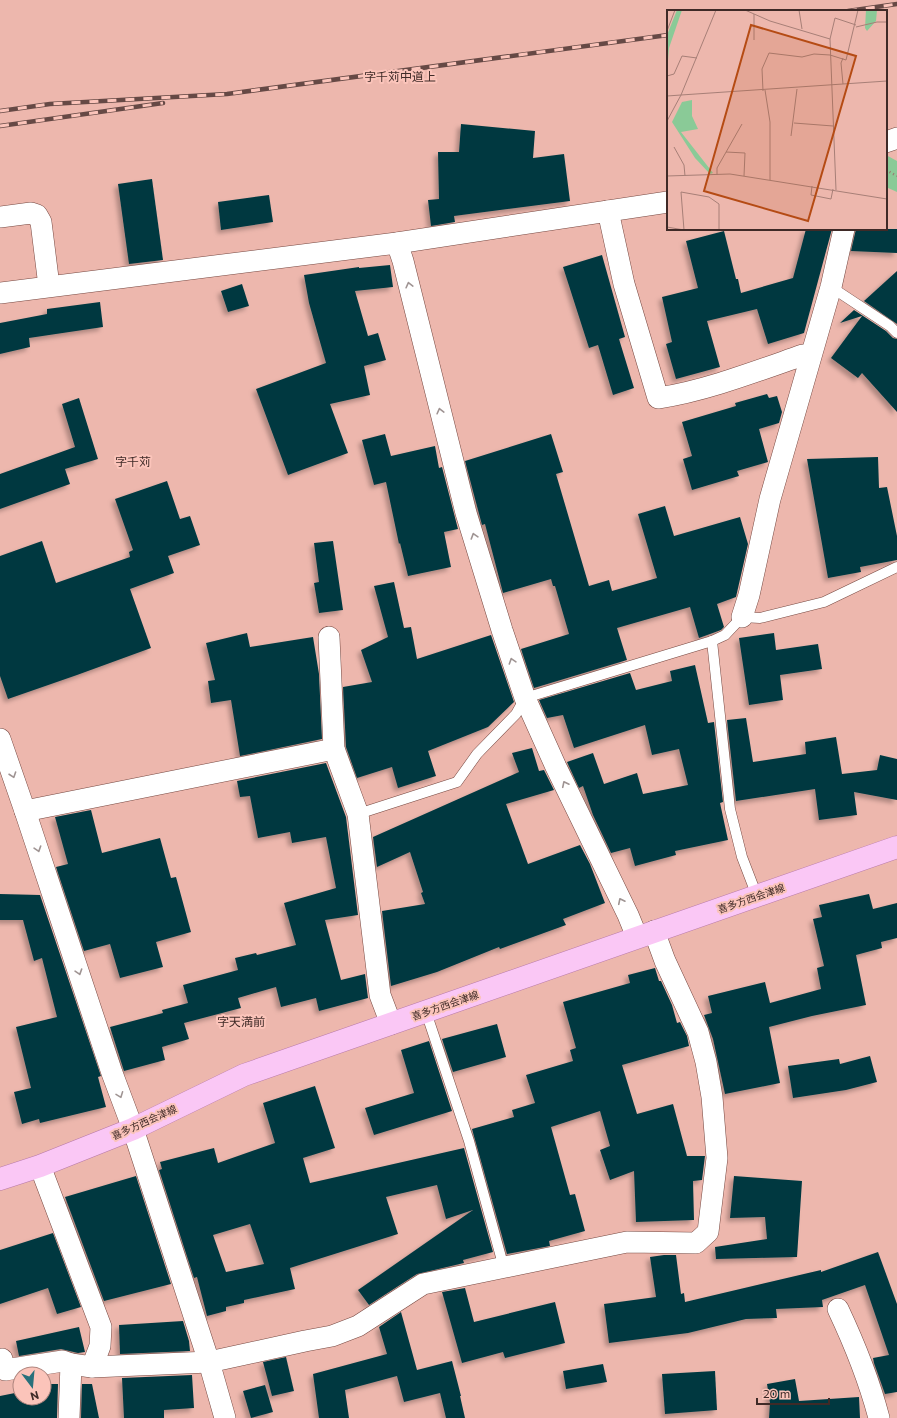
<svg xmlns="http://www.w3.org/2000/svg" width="897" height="1418" viewBox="0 0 897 1418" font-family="Commissioner,'Noto Sans JP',sans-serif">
<defs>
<filter id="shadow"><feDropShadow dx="-3.5" dy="3.5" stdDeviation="2" flood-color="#0004"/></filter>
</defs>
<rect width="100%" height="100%" fill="#edb7ad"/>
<path fill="#8aca97" d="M 886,155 L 897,161 L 897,192 L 886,187 Z"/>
<g fill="#063941" fill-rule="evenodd" filter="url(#shadow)">
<path d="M 461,124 L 535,131 L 533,158 L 564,154 L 570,201 L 454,216 L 455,222 L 431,226 L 428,200 L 439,199 L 438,152 L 459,152 Z"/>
<path d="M 152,179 L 163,260 L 129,264 L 118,184 Z"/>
<path d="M 269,195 L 273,222 L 221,230 L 218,202 Z"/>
<path d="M 806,229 L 832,229 L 804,333 L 768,344 L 757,309 L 707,321 L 720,367 L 676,379 L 666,344 L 672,342 L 662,297 L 698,288 L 686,241 L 724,231 L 736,279 L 738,279 L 741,293 L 793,278 Z"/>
<path d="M 856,229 L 897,229 L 897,253 L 851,251 Z"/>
<path d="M 602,255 L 625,337 L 619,339 L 634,388 L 613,395 L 598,345 L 589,348 L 563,267 Z"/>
<path d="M 390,265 L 393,287 L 355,291 L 368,336 L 378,333 L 386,360 L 364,366 L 370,395 L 330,404 L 348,453 L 288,475 L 256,389 L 326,363 L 309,303 L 304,275 L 359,267 L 359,268 Z"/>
<path d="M 897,271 L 897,324 L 864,301 Z"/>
<path d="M 242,284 L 249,306 L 228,312 L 221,291 Z"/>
<path d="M 100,302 L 103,327 L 29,338 L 30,347 L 0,354 L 0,323 L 47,314 L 47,309 Z"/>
<path d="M 854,310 L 886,331 L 893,338 L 897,339 L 897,412 L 862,373 L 858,378 L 831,358 L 862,316 L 840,323 Z"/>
<path d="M 767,394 L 769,398 L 777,396 L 782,412 L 779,423 L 759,429 L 768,462 L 737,471 L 739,476 L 692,490 L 683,459 L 692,456 L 682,422 L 736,406 L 735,403 Z"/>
<path d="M 79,398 L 98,459 L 65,469 L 70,484 L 0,509 L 0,474 L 75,447 L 62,404 Z"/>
<path d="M 385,434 L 391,456 L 435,446 L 439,468 L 442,467 L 458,529 L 444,532 L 451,567 L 408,576 L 400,543 L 399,544 L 386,482 L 374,485 L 362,440 Z"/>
<path d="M 551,434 L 563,472 L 556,474 L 589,586 L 609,580 L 612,591 L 657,578 L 638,514 L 665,506 L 674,536 L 740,517 L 748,544 L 736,597 L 717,604 L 724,627 L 721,630 L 699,638 L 690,607 L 617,628 L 627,660 L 534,688 L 521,649 L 569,634 L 555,586 L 553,586 L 551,579 L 503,593 L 485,524 L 482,525 L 478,510 L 465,461 Z"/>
<path d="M 878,457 L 879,488 L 887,487 L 897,536 L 897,560 L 860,567 L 861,572 L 828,578 L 807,459 Z"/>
<path d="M 167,481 L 180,519 L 190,516 L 200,545 L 168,556 L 174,573 L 130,589 L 151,648 L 77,675 L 8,699 L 0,676 L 0,556 L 42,541 L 56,583 L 130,557 L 129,552 L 133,550 L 115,499 Z"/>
<path d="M 333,541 L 343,610 L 319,613 L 314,583 L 319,582 L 314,543 Z"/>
<path d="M 394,582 L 404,628 L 411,627 L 417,659 L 491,635 L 514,702 L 488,727 L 428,751 L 436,776 L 398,788 L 392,767 L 357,778 L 346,747 L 343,687 L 372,682 L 361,650 L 388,637 L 374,586 Z"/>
<path d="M 247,633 L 250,647 L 313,637 L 319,674 L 322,739 L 240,756 L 231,700 L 211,703 L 208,681 L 215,680 L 206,643 Z"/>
<path d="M 774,633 L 776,650 L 818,644 L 822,669 L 780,675 L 783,700 L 749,705 L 739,638 Z"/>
<path d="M 695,665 L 708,723 L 714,722 L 723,802 L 720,803 L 728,840 L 675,851 L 676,855 L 635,866 L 630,848 L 611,853 L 593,815 L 583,786 L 579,788 L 567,762 L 593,753 L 604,784 L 637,773 L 643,794 L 688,785 L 679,749 L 652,755 L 645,725 L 574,748 L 563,715 L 547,718 L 539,700 L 630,673 L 636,690 L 672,681 L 670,671 Z"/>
<path d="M 746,718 L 753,762 L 806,754 L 805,742 L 836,737 L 842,774 L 877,770 L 880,755 L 897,759 L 897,800 L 854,792 L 857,815 L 819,820 L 815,789 L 736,801 L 727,720 Z"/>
<path d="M 532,748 L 539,771 L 544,770 L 554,790 L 506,804 L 528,864 L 580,845 L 590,864 L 605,903 L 563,919 L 566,925 L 500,949 L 499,947 L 437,972 L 391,986 L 382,911 L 425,904 L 421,893 L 423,892 L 410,852 L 377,867 L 373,837 L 519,772 L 512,753 Z"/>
<path d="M 326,763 L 346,817 L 358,915 L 325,920 L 341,980 L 365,974 L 368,998 L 319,1011 L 316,998 L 281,1007 L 276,987 L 238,998 L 241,1008 L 184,1023 L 189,1039 L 162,1047 L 165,1060 L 124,1071 L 110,1027 L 163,1013 L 162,1010 L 188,1003 L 183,985 L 238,970 L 235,958 L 256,953 L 257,955 L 296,945 L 284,903 L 336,888 L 326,837 L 292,843 L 290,832 L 258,838 L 250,796 L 240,797 L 237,781 Z"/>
<path d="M 91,810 L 102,853 L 160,838 L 171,878 L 176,877 L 191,932 L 156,942 L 163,967 L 120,978 L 110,944 L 84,951 L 56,867 L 68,864 L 55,817 Z"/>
<path d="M 0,894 L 40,895 L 101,1076 L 98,1077 L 106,1107 L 40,1123 L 39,1119 L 22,1124 L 14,1092 L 31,1088 L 16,1027 L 57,1017 L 42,958 L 34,961 L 23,920 L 0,920 Z"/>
<path d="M 869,894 L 873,909 L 897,903 L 897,938 L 881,942 L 882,948 L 856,955 L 866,1005 L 812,1016 L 769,1027 L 780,1083 L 725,1094 L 713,1039 L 704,1015 L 712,1013 L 708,996 L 765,982 L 770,1003 L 821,989 L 817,968 L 824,966 L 813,919 L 822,917 L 819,905 Z"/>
<path d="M 655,968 L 659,981 L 661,981 L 672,1005 L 677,1023 L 680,1022 L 687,1036 L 689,1046 L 622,1065 L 637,1114 L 673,1104 L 687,1156 L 705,1156 L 702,1180 L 693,1181 L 694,1220 L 636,1222 L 634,1171 L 610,1180 L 600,1150 L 610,1146 L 600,1111 L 551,1127 L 570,1195 L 575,1194 L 585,1231 L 549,1241 L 550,1246 L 507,1254 L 472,1129 L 514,1117 L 512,1110 L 535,1103 L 526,1075 L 573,1061 L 570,1050 L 576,1048 L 563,1002 L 630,983 L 628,975 Z"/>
<path d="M 497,1024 L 506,1057 L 453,1072 L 442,1039 Z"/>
<path d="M 429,1041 L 452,1111 L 374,1135 L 365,1108 L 414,1093 L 401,1050 Z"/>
<path d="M 870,1056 L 877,1082 L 846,1090 L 793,1098 L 788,1066 L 839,1059 L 840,1064 Z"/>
<path d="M 315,1086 L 335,1148 L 303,1158 L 310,1183 L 464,1148 L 493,1252 L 463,1260 L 464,1263 L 417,1274 L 369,1305 L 358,1290 L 473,1210 L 446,1219 L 437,1185 L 386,1197 L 398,1234 L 290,1268 L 295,1289 L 244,1300 L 244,1303 L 226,1307 L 226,1311 L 207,1316 L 197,1277 L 194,1278 L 159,1170 L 162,1169 L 160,1162 L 214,1148 L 218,1163 L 275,1143 L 263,1103 ZM 250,1224 L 264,1264 L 226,1272 L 213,1235 Z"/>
<path d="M 136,1176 L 171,1284 L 104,1301 L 65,1197 Z"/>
<path d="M 734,1176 L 802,1181 L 797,1257 L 716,1259 L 715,1247 L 767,1239 L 765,1217 L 730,1218 Z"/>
<path d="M 53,1233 L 81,1307 L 57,1314 L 48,1288 L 0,1304 L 0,1250 Z"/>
<path d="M 878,1252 L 897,1304 L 897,1392 L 885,1394 L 874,1363 L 873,1358 L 889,1355 L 865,1285 L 822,1300 L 823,1307 L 776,1309 L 777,1318 L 746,1319 L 688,1333 L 609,1343 L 604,1304 L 656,1297 L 650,1257 L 664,1255 L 676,1255 L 681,1294 L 684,1293 L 685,1302 L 821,1270 L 821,1272 Z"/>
<path d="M 465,1288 L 474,1322 L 555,1302 L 565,1343 L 505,1358 L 503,1352 L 462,1363 L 442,1292 Z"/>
<path d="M 401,1312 L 417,1370 L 452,1361 L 461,1396 L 460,1396 L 465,1418 L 446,1418 L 440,1393 L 404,1402 L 397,1376 L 345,1390 L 349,1418 L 319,1418 L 313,1374 L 387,1354 L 379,1327 Z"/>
<path d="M 183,1321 L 189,1341 L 190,1351 L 120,1354 L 119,1325 Z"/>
<path d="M 79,1327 L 85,1352 L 78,1353 L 61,1349 L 19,1356 L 16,1341 Z"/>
<path d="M 286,1357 L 294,1391 L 272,1396 L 263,1362 Z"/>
<path d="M 603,1364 L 607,1382 L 566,1389 L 563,1371 Z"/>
<path d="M 715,1371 L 717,1410 L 665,1414 L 662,1374 Z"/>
<path d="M 192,1375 L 194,1408 L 164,1410 L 164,1418 L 124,1418 L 122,1378 Z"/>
<path d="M 795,1379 L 799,1401 L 859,1397 L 860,1418 L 769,1418 L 770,1403 L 767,1384 Z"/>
<path d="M 44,1384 L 58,1384 L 57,1418 L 0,1418 L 0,1396 L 20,1392 L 20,1398 L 44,1398 Z"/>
<path d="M 82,1384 L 92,1384 L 99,1418 L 81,1418 Z"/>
<path d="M 265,1385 L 273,1412 L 251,1418 L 243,1391 Z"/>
</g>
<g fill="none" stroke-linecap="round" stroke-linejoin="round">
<g stroke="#764841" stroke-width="11">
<g id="service">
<path d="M 831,287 L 890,326 L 897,333"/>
<path d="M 712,641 L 730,809 L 742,857 L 757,896"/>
<path d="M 358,814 L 457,782 L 477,754 L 516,714 L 525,698 L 712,641 L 725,635 L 742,617 L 760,618 L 824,602 L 897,567"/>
<path d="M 426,1012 L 469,1141 L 504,1268"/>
</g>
</g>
<g stroke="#764841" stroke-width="22">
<g id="minor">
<path d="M 886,142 L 897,138"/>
<path d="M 608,211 L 624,284 L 658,398 C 705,391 757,371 803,355 L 810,358"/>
<path d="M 0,217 L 31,213 L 37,215 L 41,222 L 49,286"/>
<path d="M 397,243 L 403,261 L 466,513 L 502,630 L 525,698 L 556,767 L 628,915 L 637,937"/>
<path d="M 0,293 L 397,243 L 668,202"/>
<path d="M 742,617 L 749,595 L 770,499 L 831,287 L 844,229"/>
<path d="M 329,637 L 334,749 L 358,814 L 380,995 L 391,1024"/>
<path d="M 0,739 L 25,811 L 112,1073 L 133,1129 L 209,1362 L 225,1418"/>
<path d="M 25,811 L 334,749"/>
<path d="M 40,1166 L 101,1327 L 100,1346 L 92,1367"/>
<path d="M 838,1309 C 855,1345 869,1380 879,1418"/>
<path d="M 2,1359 L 5,1370 L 63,1361 L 71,1364"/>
<path d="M 69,1418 L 71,1364 L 92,1367 L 209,1362 L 305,1341 L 332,1336 L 358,1326 L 423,1284 L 627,1242 L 696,1243 L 708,1232 L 717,1158 L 712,1097 L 706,1062 L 698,1032 L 665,961 L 654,931"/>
</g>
</g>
<g stroke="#b678a8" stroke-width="23">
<path id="primary" d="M 0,1179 L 40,1166 L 133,1129 L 244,1075 L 897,847"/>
</g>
<path stroke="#9a746d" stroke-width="2.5" stroke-dasharray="1 3" stroke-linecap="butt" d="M 886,170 L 897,176"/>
<use href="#service" stroke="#fff" stroke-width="10"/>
<use href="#minor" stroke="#fff" stroke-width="21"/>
<use href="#primary" stroke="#fac7f5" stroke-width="22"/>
<g stroke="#664945" stroke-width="4.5">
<g id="rail">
<path d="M 848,11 L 897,4"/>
<path d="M 0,111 L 50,104 L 227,94 L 668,35"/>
<path d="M 0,126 L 163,103"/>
</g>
</g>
<use href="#rail" stroke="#fbc4ba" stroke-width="3" stroke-dasharray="9" stroke-linecap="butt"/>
</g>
<defs><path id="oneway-chevron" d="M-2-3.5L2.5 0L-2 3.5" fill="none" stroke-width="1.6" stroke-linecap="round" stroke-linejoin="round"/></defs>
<g stroke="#9f9493">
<use href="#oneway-chevron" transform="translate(409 285) rotate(-104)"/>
<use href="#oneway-chevron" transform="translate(440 411) rotate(-104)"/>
<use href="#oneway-chevron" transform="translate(474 536) rotate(-107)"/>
<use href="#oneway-chevron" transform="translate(512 661) rotate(-108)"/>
<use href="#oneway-chevron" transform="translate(13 775) rotate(71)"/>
<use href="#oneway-chevron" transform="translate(565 784) rotate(-116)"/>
<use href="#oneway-chevron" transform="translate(38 849) rotate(72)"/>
<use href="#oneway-chevron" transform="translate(621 901) rotate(-116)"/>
<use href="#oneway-chevron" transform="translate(79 972) rotate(72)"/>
<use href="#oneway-chevron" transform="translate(120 1095) rotate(69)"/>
</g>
<g text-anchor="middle" stroke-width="4" stroke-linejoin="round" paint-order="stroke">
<g font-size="10" fill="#3f2a27" stroke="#fbc4ba">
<text transform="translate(751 898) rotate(-19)" y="4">喜多方西会津線</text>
<text transform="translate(445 1005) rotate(-19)" y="4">喜多方西会津線</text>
<text transform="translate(144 1122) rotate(-24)" y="4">喜多方西会津線</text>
</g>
<g font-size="12" fill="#3f2a27" stroke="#fbc4ba">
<text x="400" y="81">字千苅中道上</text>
<text x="133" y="466">字千苅</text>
<text x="241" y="1026">字天満前</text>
</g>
</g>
<g transform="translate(667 10)">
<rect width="220" height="220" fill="#edb7ad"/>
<path d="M 10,0 L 15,0 L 2,38 L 0,63 L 0,25 ZM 199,0 L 210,0 L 209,11 L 200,21 L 198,18 ZM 25,90 L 25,106 L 31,119 L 14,122 L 46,163 L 43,164 L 28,148 L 5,112 L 15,92 Z" fill="#8aca97"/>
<path fill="none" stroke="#a77f77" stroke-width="1" d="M 78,0 L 103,11 L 163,29M 132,0 L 135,19M 189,17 L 210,12 L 220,12M 0,21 L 8,0M 87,30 L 87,4M 0,66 L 7,64 L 15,46 L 30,48M 176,74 L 174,53 L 176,48M 98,80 L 103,112 L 103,170M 96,81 L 95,59 L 102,43 L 135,47 L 147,44 L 163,45 L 179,50 L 191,0M 0,86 L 14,85 L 49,0M 0,111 L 14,85 L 220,71M 127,113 L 166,116M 124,126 L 130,79M 7,137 L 17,155 L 18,166M 59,142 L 78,143 L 77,166M 50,165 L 50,158 L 75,114M 0,166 L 63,164 L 220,189M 145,176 L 144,185 L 164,189 L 166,179M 169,180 L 163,29 L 168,8 L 189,15M 0,217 L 17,220M 17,220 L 14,182 L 42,187 L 52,194 L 52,220"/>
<path fill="#b54b14" fill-opacity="0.15" stroke="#b54b14" stroke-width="2" d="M 84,15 L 189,46 L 141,211 L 37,181 Z"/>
<rect width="220" height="220" fill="none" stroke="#3f2a27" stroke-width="2"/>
</g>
<g transform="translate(32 1386) rotate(164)"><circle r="19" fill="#fbc4ba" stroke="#b0867f"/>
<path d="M0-3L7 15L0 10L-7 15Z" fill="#28707b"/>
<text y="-6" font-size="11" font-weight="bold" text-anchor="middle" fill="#3f2a27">N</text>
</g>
<path d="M757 1398v6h72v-6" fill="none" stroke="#3f2a27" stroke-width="2"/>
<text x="763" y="1398" font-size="12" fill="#3f2a27" stroke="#fbc4ba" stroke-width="3" paint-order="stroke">20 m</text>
</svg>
